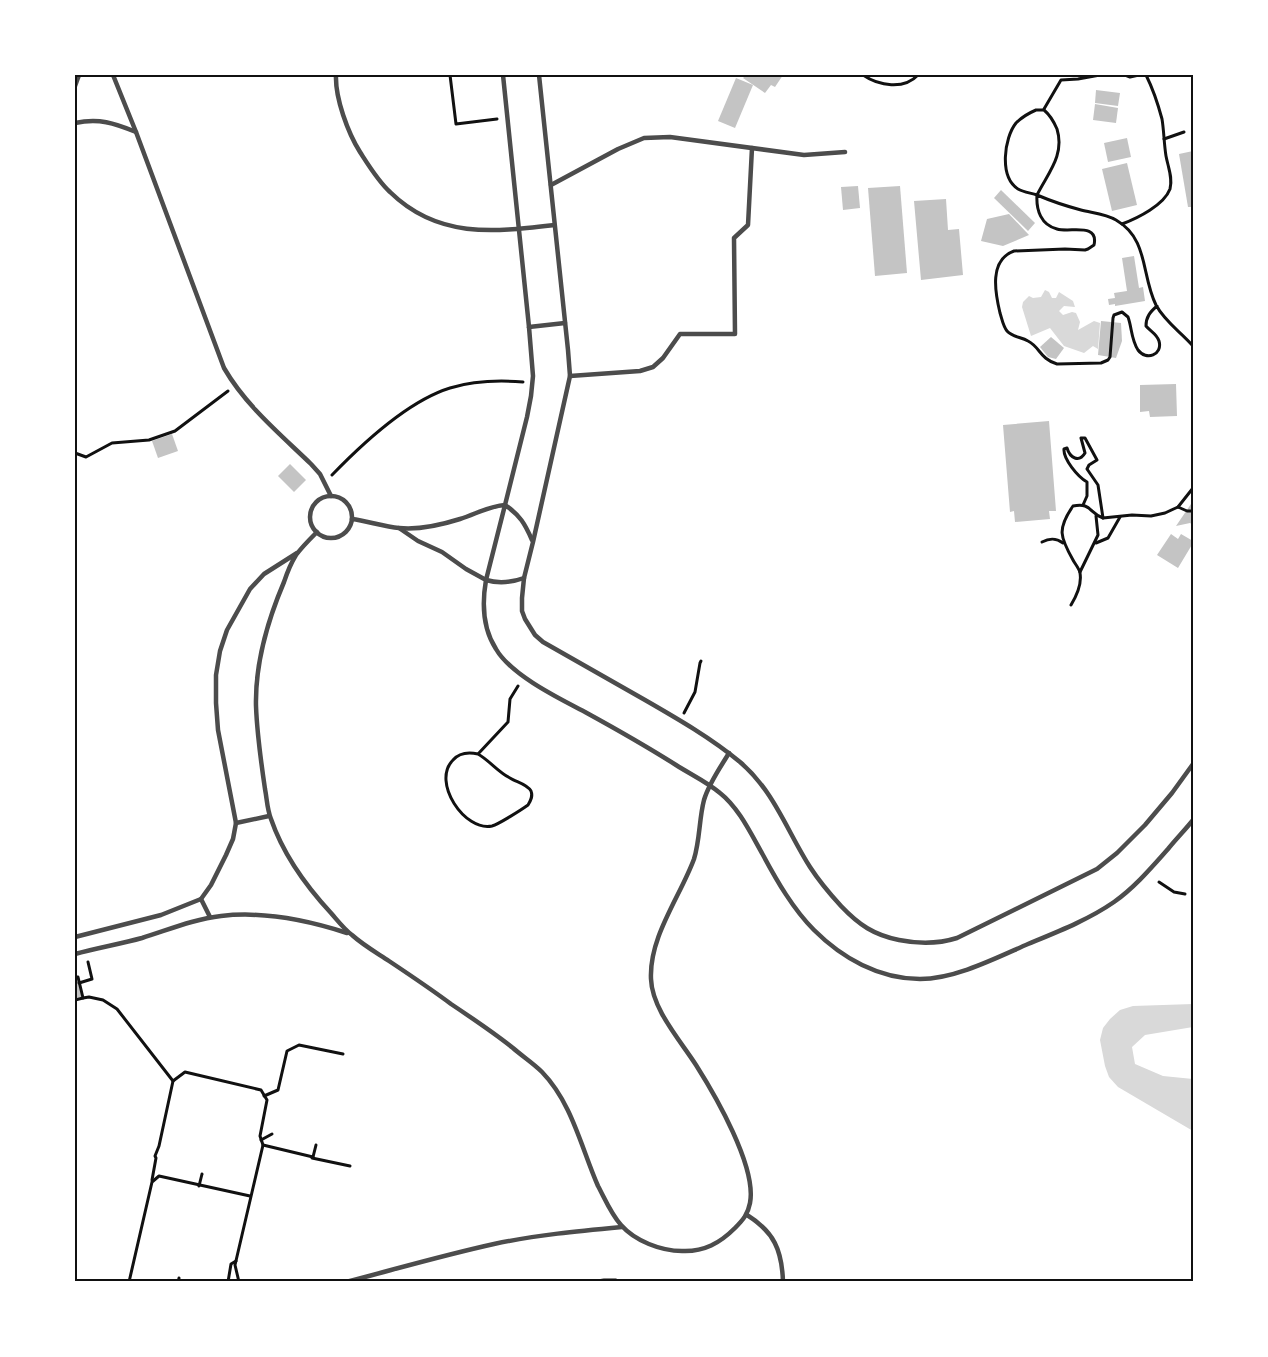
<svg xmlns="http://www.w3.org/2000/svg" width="1268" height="1357" viewBox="0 0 1268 1357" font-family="Lato,sans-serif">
<rect width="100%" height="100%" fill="#fff"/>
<g fill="#d9d9d9">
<path d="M 1045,290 L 1049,292 L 1052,298 L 1056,298 L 1059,292 L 1073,301 L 1075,307 L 1064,306 L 1059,311 L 1063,315 L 1072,312 L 1076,313 L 1080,322 L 1078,330 L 1094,321 L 1100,323 L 1098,349 L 1093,346 L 1084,353 L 1064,346 L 1050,328 L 1031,336 L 1022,307 L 1023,302 L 1029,296 L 1033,298 L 1041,297 Z"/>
<path d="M 1193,1004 L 1193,1027 L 1145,1035 L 1132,1047 L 1135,1064 L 1163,1076 L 1193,1079 L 1193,1131 L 1118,1087 L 1109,1077 L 1105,1066 L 1100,1040 L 1103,1028 L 1110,1019 L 1120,1010 L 1133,1006 Z"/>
</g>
<g fill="#c4c4c4">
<path d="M 746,75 L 783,75 L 775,87 L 771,85 L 765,93 L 743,78 Z"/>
<path d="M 736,78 L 753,85 L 735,128 L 718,121 Z"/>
<path d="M 1096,90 L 1120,93 L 1118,106 L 1095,103 Z"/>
<path d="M 1095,104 L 1118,108 L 1116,123 L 1093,120 Z"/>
<path d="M 1127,138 L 1131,157 L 1108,162 L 1104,143 Z"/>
<path d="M 1193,151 L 1193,207 L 1188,207 L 1179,154 Z"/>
<path d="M 1127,163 L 1137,205 L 1112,211 L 1102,169 Z"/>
<path d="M 858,186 L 860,208 L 843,210 L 841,187 Z"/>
<path d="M 900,186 L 907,273 L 875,276 L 868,188 Z"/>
<path d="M 1001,190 L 1035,223 L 1028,231 L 994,198 Z"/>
<path d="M 946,199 L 948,230 L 959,229 L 963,275 L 921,280 L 914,201 Z"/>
<path d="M 1009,214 L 1029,235 L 1003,246 L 981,241 L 987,219 Z"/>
<path d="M 1134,256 L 1139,288 L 1143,287 L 1145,301 L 1115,306 L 1115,304 L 1109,305 L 1108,299 L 1115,298 L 1114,293 L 1127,291 L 1122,258 Z"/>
<path d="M 1101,321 L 1121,323 L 1122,341 L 1116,358 L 1098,355 Z"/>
<path d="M 1051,337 L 1064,348 L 1056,359 L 1048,357 L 1040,347 Z"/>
<path d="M 1176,384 L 1177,416 L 1150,417 L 1149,411 L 1140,412 L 1140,385 Z"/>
<path d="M 1049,421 L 1056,511 L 1049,511 L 1050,519 L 1015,522 L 1014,511 L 1010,512 L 1003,425 Z"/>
<path d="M 172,434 L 178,451 L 158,458 L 152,441 Z"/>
<path d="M 290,464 L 306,480 L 294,492 L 278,476 Z"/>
<path d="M 1193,501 L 1193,525 L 1190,523 L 1176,526 Z"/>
<path d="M 1171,534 L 1178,539 L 1181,534 L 1193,541 L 1193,543 L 1178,568 L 1157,555 Z"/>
<path d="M 77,978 L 82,997 L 75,998 L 75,979 Z"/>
</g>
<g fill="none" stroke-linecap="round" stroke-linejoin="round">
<g stroke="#111" stroke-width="3">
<path d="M 450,75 L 456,124 L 497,119"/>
<path d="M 863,75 C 879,86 904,90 918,75"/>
<path d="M 1125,75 L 1130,77 L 1139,75"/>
<path d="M 1044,109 L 1061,80 L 1078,79 L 1100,75"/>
<path d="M 1036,110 L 1044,110 C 1050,115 1054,122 1057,129 C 1065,155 1048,173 1037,195 C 1031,193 1023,192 1018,189 C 999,177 1004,138 1016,123 C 1022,117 1029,113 1036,110 Z"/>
<path d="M 1164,139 L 1184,132"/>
<path d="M 1122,224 C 1138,218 1164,205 1170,189 C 1173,178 1168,167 1166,156 C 1164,144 1164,131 1162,119 C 1158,104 1153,89 1146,75"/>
<path d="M 1157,306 C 1150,312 1146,317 1146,326 C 1150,331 1157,334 1159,341 C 1163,355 1146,361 1138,350 C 1131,339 1132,328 1128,317 L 1122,312 L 1114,315 L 1113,318 L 1110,357 L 1108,360 L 1101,363 L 1057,364 C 1040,359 1040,347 1028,341 C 1021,337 1012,337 1007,331 C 1003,326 1002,319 1000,313 C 995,292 989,260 1014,251 L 1065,249 L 1085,250 L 1088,249 L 1094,245 C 1099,222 1070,233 1057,229 C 1041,225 1036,210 1037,195 C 1051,201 1066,206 1081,210 C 1093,213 1106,214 1116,220 C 1149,239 1141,275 1156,305 C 1165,322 1181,332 1193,346"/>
<path d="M 75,453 L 86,457 L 112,443 L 149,440 L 175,431 L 228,391"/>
<path d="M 332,475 C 362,444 408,401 450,388 C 473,381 498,380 523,382"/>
<path d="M 1083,505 L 1087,496 L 1087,482 C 1078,477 1063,459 1064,449 L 1067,448 C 1070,458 1079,463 1085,453 L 1081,438 L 1085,438 L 1097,460 L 1089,465 L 1087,469 L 1098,485 L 1103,518 L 1132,515 L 1151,516 L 1165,513 L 1178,507 L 1187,511 L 1193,511"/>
<path d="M 1178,507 L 1193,488"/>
<path d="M 1042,542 C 1050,538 1056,538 1063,543"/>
<path d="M 1096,543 L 1108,538 L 1120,517"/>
<path d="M 1080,572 L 1098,535 L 1096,516"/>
<path d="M 1071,605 C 1077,595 1082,584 1080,573 C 1079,568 1075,564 1073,560 C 1060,537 1057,529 1073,506 C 1091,502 1089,513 1103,518"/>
<path d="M 684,713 L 695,692 L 700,663 L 701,661"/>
<path d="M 478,754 C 490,761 498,772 510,778 C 516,782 527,784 531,791 C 533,796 531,800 528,805 C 521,810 499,824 492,826 C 465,832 431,782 453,760 C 460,752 469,752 478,754 L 508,722 L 510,699 L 518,686"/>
<path d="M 1159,882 L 1174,892 L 1185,894"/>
<path d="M 75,977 L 78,977 L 83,998 L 75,1000"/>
<path d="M 79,983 L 92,979 L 88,962"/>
<path d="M 83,998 L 89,997 L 103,1000 L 117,1009 L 173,1081 L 185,1072 L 261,1090 L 267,1100 L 260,1136 L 263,1145 L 235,1265 L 239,1282"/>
<path d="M 264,1096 L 278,1090 L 287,1051 L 299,1045 L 343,1054"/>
<path d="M 261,1140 L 272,1134"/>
<path d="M 263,1145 L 313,1157 L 316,1145"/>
<path d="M 313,1157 L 312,1158 L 350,1166"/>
<path d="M 152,1180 L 156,1158 L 155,1156 L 159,1146 L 173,1081"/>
<path d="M 199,1186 L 202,1174"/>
<path d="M 129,1282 L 152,1182 L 159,1176 L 250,1196"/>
<path d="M 178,1282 L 179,1278"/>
<path d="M 228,1282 L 231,1264 L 236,1261"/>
<path d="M 590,1282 L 604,1280 L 616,1280"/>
</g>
<g stroke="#4c4c4c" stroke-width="4.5">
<path d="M 113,75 L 136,132 L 224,368 C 246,406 280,434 311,464 L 320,474 L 331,496"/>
<path d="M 336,75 C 335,98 348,133 360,152 C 369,166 378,181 390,192 C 438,239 494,232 554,225"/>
<path d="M 539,75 L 568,350 L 570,376 L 533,542 L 524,578 L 522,598 L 522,611 L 525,619 L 535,635 L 543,642 C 577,661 611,681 645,700 C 678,719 711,738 740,762 C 774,791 787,831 810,867 C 819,881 830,894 841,906 C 859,925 874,935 899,940 C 919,944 938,944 957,938 L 1097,869 L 1117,853 L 1145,825 L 1172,793 L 1193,764"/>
<path d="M 75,86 L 79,75"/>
<path d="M 75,123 C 99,118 114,123 136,132"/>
<path d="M 551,185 L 618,149 L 644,138 L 670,137 L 804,155 L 845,152"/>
<path d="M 529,327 L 565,323"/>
<path d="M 570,376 L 640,371 L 653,367 L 663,358 L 680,334 L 735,334 L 734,238 L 748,225 L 752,148"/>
<circle cx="331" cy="517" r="21"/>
<path d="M 352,519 C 367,521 385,527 399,528 C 419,530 441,525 460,519 C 476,514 489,506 505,505 L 527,417 L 531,396 L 533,376 L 529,327 L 503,75"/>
<path d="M 399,528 L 418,541 L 442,552 L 466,569 L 486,580 C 482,603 483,629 496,649 C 511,675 558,698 585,712 C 616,729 646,746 676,765 C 690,774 707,782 720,793 C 739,808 751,834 763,855 C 777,881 793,909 814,930 C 842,958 879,979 920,979 C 955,979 996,958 1028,944 C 1057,932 1088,920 1114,902 C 1135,887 1151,868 1168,849 C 1176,839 1185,830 1193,820"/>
<path d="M 317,532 C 310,539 302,547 296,555 C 291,563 287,573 284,582 C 267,622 255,663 256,706 C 257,734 261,762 265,789 C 267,799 267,809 271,819 C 283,854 306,886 331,913 C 338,921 344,929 352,935 C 363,945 377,953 389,961 C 410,975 431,989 451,1004 C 472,1018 493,1032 513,1048 C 522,1056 533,1063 542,1072 C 572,1103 581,1147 598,1186 C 605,1199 611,1214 621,1225 C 635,1241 661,1251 682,1251 C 704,1252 720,1243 735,1228 C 743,1220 748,1214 750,1203 C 757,1167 715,1095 696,1065 C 680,1040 652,1009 651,979 C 649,937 680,897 694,859 C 700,840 699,819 704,800 C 709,783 720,768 729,753"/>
<path d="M 524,578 C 510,583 499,584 486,580 L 505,505 C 520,515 525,524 532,540"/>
<path d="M 236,823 L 269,816"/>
<path d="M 210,917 L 201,899 L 211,885 L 226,855 L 233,839 L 236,823 L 218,730 L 216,703 L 216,675 L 220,651 L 227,630 L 250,589 L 264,574 L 297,553"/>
<path d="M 75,937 L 161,915 L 201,899"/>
<path d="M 75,954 C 97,948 120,944 142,938 C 168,930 194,919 221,916 C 263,911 307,920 347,933"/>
<path d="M 747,1215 C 774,1232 782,1250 783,1282"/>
<path d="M 346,1282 C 396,1269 444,1255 494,1244 C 536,1235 579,1231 622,1227"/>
</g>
</g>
<rect width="1268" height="1357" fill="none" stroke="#ffffff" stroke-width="153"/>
<rect x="76" y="76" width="1116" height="1204" fill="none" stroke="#111" stroke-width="2"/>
</svg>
